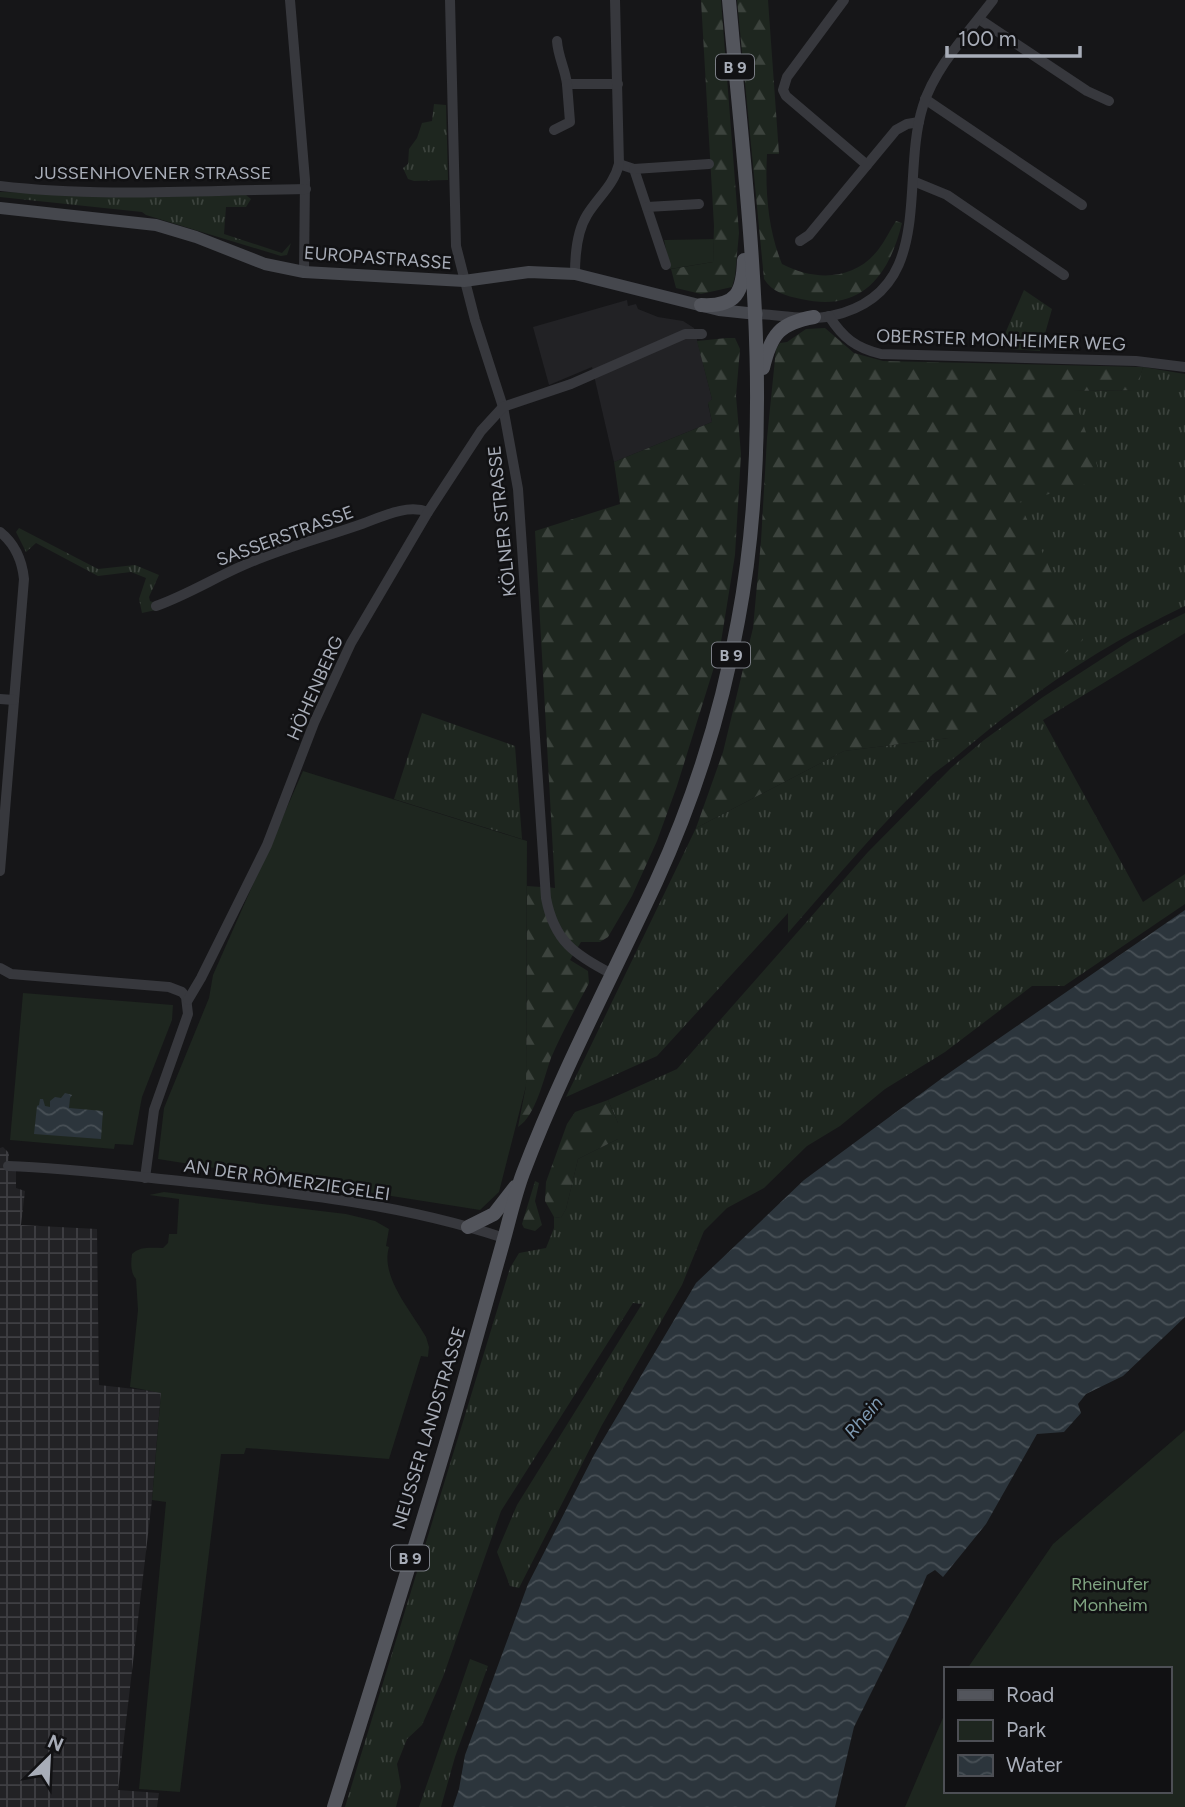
<svg xmlns="http://www.w3.org/2000/svg" width="1185" height="1807" viewBox="0 0 1185 1807" font-family="Figtree,sans-serif">
<defs>
<pattern id="industrial-grid" width="8" height="8" patternUnits="userSpaceOnUse" patternTransform="scale(1.75)"><rect width="8" height="8" fill="#222225"/><path d="M0 4h8M4 0v8" fill="none" stroke="#3f3f43"/></pattern>
<pattern id="grass-tufts" width="24" height="20" patternUnits="userSpaceOnUse" patternTransform="scale(1.75)"><rect width="24" height="20" fill="#1e261f"/><path d="M3 7l-1-3M5 7V3M7 7l1-3M15 17l-1-3M17 17v-4M19 17l1-3" fill="none" stroke="#3c433d"/></pattern>
<pattern id="forest-firs" width="22" height="20" patternUnits="userSpaceOnUse" patternTransform="scale(1.75)"><rect width="22" height="20" fill="#1e261f"/><path d="M5 1l3.5 6h-7zM16 11l3.5 6h-7z" fill="#3c433d"/></pattern>
<pattern id="water-waves" width="16" height="10" patternUnits="userSpaceOnUse" patternTransform="scale(1.75)"><rect width="16" height="10" fill="#2c353c"/><path d="M0 5q4-4 8 0t8 0" fill="none" stroke="#485056"/></pattern>
</defs>
<rect width="100%" height="100%" fill="#161618"/>
<path fill="#222225" d="M 627,300 L 628,306 L 636,304 L 638,309 L 658,317 L 683,321 L 694,328 L 712,399 L 708,404 L 712,422 L 614,462 L 592,367 L 549,385 L 533,327 Z"/>
<path fill="url(#industrial-grid)" d="M 3,1147 L 9,1153 L 8,1166 L 16,1168 L 16,1188 L 25,1191 L 21,1225 L 97,1229 L 99,1385 L 161,1392 L 152,1500 L 118,1790 L 159,1793 L 157,1807 L 0,1807 L 0,1148 Z"/>
<g fill="url(#grass-tufts)">
<path d="M 434,104 L 446,105 L 448,180 L 414,181 L 408,179 L 403,168 L 408,164 L 409,149 L 417,138 L 422,123 L 432,121 Z"/>
<path d="M 0,192 L 187,196 L 246,195 L 251,199 L 246,207 L 226,207 L 224,234 L 282,253 L 291,243 L 287,255 L 281,256 L 146,215 L 142,212 L 0,197 Z"/>
<path d="M 1024,290 L 1052,309 L 1040,351 L 1009,349 L 1004,336 Z"/>
<path d="M 1143,367 L 1185,374 L 1185,606 C 1102,645 1027,696 958,755 C 950,762 940,768 932,775 C 881,824 835,879 788,933 L 788,913 L 657,1056 L 566,1097 L 696,828 L 844,751 L 949,738 L 1019,502 L 1072,391 L 1136,390 Z"/>
<path d="M 19,528 L 98,569 L 135,565 L 159,575 L 149,597 L 150,601 L 155,603 L 156,610 L 142,613 L 139,599 L 146,578 L 131,572 L 98,576 L 36,543 L 26,552 L 16,532 Z"/>
<path d="M 1185,613 L 1185,633 L 1043,720 L 1143,902 L 1185,874 L 1185,904 L 1064,986 L 1032,986 L 945,1052 L 885,1089 L 840,1126 L 807,1146 L 764,1188 L 727,1208 L 704,1231 L 682,1285 L 602,1425 L 519,1588 L 510,1586 L 497,1552 L 517,1505 L 642,1304 L 633,1303 L 501,1511 L 443,1677 L 422,1725 L 407,1739 L 397,1764 L 401,1787 L 396,1807 L 345,1807 L 510,1268 L 519,1253 L 546,1248 L 554,1228 L 554,1217 L 561,1218 L 566,1209 L 578,1159 L 618,1139 L 618,1123 L 608,1100 L 677,1069 L 868,852 L 951,768 L 984,740 L 1043,697 L 1131,640 Z"/>
<path d="M 422,713 L 515,746 L 522,839 L 394,799 Z"/>
<path d="M 470,1659 L 488,1666 L 455,1757 L 441,1807 L 419,1807 Z"/>
</g>
<g fill="url(#forest-firs)">
<path d="M 701,0 L 721,0 L 739,233 L 735,276 L 732,287 L 701,294 L 676,288 L 671,269 L 713,262 L 714,226 Z"/>
<path d="M 737,0 L 768,0 L 779,154 L 767,154 C 765,191 768,230 782,264 C 814,281 854,281 878,250 C 885,241 890,230 896,221 L 902,223 C 889,277 860,313 801,299 C 786,296 772,292 764,279 Z"/>
<path d="M 825,328 L 854,353 L 883,361 L 1143,367 L 1137,390 L 1072,391 L 1102,480 L 1019,502 L 1083,640 L 949,738 L 844,751 L 696,828 L 723,752 L 753,628 L 761,541 L 767,438 L 776,349 L 780,343 L 787,342 L 806,329 Z"/>
<path d="M 727,338 L 735,338 L 740,349 L 736,396 L 741,454 L 735,555 L 720,648 L 677,786 L 657,841 L 632,896 L 608,937 L 600,942 L 581,942 L 570,960 L 588,971 L 589,983 C 576,1008 562,1032 551,1058 C 544,1077 536,1116 518,1127 L 526,1086 L 527,886 L 555,888 L 535,531 L 620,504 L 614,462 L 712,422 L 708,403 L 712,399 L 697,341 Z"/>
<path d="M 608,1100 L 618,1123 L 618,1139 L 578,1159 L 566,1209 L 561,1218 L 554,1217 L 545,1201 L 546,1182 L 567,1124 L 575,1112 Z"/>
<path d="M 535,1181 L 539,1183 L 535,1201 L 542,1225 L 535,1231 L 524,1228 L 522,1224 Z"/>
</g>
<g fill="#1e261f">
<path d="M 714,239 L 713,262 L 670,269 L 664,240 Z"/>
<path d="M 303,771 L 527,841 L 526,1086 L 499,1192 L 480,1210 L 158,1159 L 164,1108 L 209,998 L 213,975 Z"/>
<path d="M 23,993 L 173,1005 L 172,1020 L 142,1097 L 133,1145 L 115,1144 L 114,1149 L 10,1140 Z"/>
<path d="M 164,1192 L 346,1214 L 375,1221 L 389,1229 L 386,1246 L 389,1247 C 380,1277 412,1312 426,1337 L 429,1347 L 428,1357 L 421,1356 L 389,1459 L 246,1448 L 244,1454 L 221,1454 L 180,1792 L 139,1789 L 166,1502 L 152,1500 L 161,1393 L 130,1387 L 138,1310 L 136,1279 C 130,1272 131,1262 132,1254 C 140,1246 152,1248 163,1248 L 168,1243 L 169,1234 L 177,1234 L 179,1199 L 149,1195 Z"/>
<path d="M 1185,1430 L 1185,1807 L 905,1807 L 945,1713 L 945,1791 L 1169,1791 L 1169,1669 L 967,1669 L 1053,1544 Z"/>
</g>
<g fill="url(#water-waves)">
<path d="M 1185,910 L 1185,1317 L 1123,1376 L 1086,1394 L 1078,1404 L 1081,1413 L 1064,1432 L 1037,1434 L 986,1524 L 943,1577 L 935,1570 L 927,1575 L 908,1619 L 854,1727 L 835,1807 L 453,1807 L 459,1789 L 465,1755 L 528,1584 L 594,1455 L 696,1283 L 804,1180 L 949,1073 Z"/>
<path d="M 65,1093 L 72,1095 L 70,1098 L 69,1108 L 103,1111 L 101,1139 L 34,1134 L 37,1106 L 39,1105 L 40,1099 L 43,1099 L 45,1106 L 50,1107 L 50,1101 L 55,1097 L 61,1098 Z"/>
</g>
<g fill="none" stroke-linecap="round" stroke-linejoin="round">
<g stroke="#37383d" stroke-width="10">
<path d="M 290,0 L 305,180 L 304,272"/>
<path d="M 450,0 L 456,246 L 475,320 L 503,407 L 518,489 L 546,898 C 554,941 575,955 612,974"/>
<path d="M 844,0 L 787,77 L 783,90 L 786,96 L 867,165"/>
<path d="M 979,19 L 1087,91 L 1109,101"/>
<path d="M 557,41 C 558,57 565,68 567,84 L 618,84"/>
<path d="M 925,99 L 1082,205"/>
<path d="M 554,130 L 570,122 L 567,84"/>
<path d="M 619,164 L 634,169 L 666,265"/>
<path d="M 634,169 L 709,164"/>
<path d="M 913,181 L 947,195 L 1064,275"/>
<path d="M 0,186 C 101,198 204,190 306,189"/>
<path d="M 647,207 L 699,204"/>
<path d="M 800,241 L 809,235 L 896,130 L 907,124 L 919,122"/>
<path d="M 575,274 C 575,256 577,231 587,215 C 598,197 614,185 619,164 L 615,0"/>
<path d="M 757,314 C 780,315 808,321 831,316 C 938,293 899,181 923,106 C 935,67 968,33 993,0"/>
<path d="M 829,316 C 843,338 856,348 881,354 L 1136,361 L 1185,367"/>
<path d="M 0,532 C 15,544 22,560 24,579 L 0,871"/>
<path d="M 156,606 C 187,595 214,578 244,565 C 280,549 318,539 356,526 C 378,519 405,503 428,512"/>
<path d="M 0,699 L 14,700"/>
<path d="M 0,968 L 11,974 L 169,987 L 182,992 L 186,997 L 188,1014 L 154,1110 L 145,1178"/>
<path d="M 188,1000 L 201,978 L 267,845 L 314,723 L 351,643 L 428,512 L 481,431 L 503,407 L 571,384 L 685,334 L 702,334"/>
<path d="M 8,1166 C 72,1168 136,1177 200,1183 C 303,1194 406,1205 504,1238"/>
</g>
<path stroke="#45474d" stroke-width="12" d="M 0,208 L 156,225 L 196,237 L 265,264 L 304,272 L 464,281 L 529,272 L 575,274 L 719,310 L 757,314"/>
<g stroke="#53555c" stroke-width="14">
<path d="M 701,305 C 737,307 743,292 744,260"/>
<path d="M 763,368 C 771,334 780,323 814,317"/>
<path d="M 468,1227 L 494,1214 L 515,1187"/>
<path d="M 334,1807 C 377,1669 421,1531 461,1392 C 475,1343 488,1295 502,1246 C 509,1222 514,1197 523,1173 C 561,1073 611,979 656,882 C 694,799 722,710 738,621 C 777,415 747,206 729,0"/>
</g>
</g>
<g text-anchor="middle" stroke-width="5" stroke-linejoin="round" paint-order="stroke">
<g fill="#111113" stroke="#7b7e86" stroke-width="2">
<rect x="716" y="54.5" width="38" height="25" rx="5"/>
<rect x="712" y="642.5" width="38" height="25" rx="5"/>
<rect x="391" y="1545.5" width="38" height="25" rx="5"/>
</g>
<g font-size="16" font-weight="bold" fill="#a8adb8">
<text x="735" y="73">B 9</text>
<text x="731" y="661">B 9</text>
<text x="410" y="1564">B 9</text>
</g>
<g font-size="18" fill="#a8adb8" stroke="#111113">
<text x="153" y="179">JUSSENHOVENER STRASSE</text>
<text transform="translate(378 258) rotate(4)" y="6">EUROPASTRASSE</text>
<text transform="translate(1001 340) rotate(2)" y="6">OBERSTER MONHEIMER WEG</text>
<text transform="translate(502 521) rotate(-96)" y="6">KÖLNER STRASSE</text>
<text transform="translate(285 536) rotate(-20)" y="6">SASSERSTRASSE</text>
<text transform="translate(315 688) rotate(-66)" y="6">HÖHENBERG</text>
<text transform="translate(287 1180) rotate(8)" y="6">AN DER RÖMERZIEGELEI</text>
<text transform="translate(429 1428) rotate(-73)" y="6">NEUSSER LANDSTRASSE</text>
</g>
<g font-size="18" fill="#7fa381" stroke="#111113">
<text x="1110" y="1590">Rheinufer<tspan x="1110" dy="21">Monheim</tspan></text>
</g>
<g font-size="19" font-style="italic" fill="#7f9bb3" stroke="#111113">
<text transform="translate(863 1417) rotate(-50)" y="7">Rhein</text>
</g>
</g>
<rect x="944" y="1667" width="228" height="126" fill="#111113" stroke="#4d4f55" stroke-width="2"/>
<rect x="958" y="1690" width="35" height="10" fill="#53555c" stroke="#4d4f55" stroke-width="2"/>
<text x="1006" y="1702" font-size="21" fill="#a8adb8">Road</text>
<rect x="958" y="1720" width="35" height="21" fill="#1e261f" stroke="#4d4f55" stroke-width="2"/>
<text x="1006" y="1737" font-size="21" fill="#a8adb8">Park</text>
<rect x="958" y="1755" width="35" height="21" fill="url(#water-waves)" stroke="#4d4f55" stroke-width="2"/>
<text x="1006" y="1772" font-size="21" fill="#a8adb8">Water</text>
<g transform="translate(49 1758) rotate(24)" stroke="#111113" stroke-width="5" paint-order="stroke">
<path d="M0-5L12 26L0 18L-12 26Z" fill="#a8adb8"/>
<text y="-10" font-size="19" font-weight="bold" text-anchor="middle" fill="#a8adb8">N</text>
</g>
<path d="M947 46v10h133v-10" fill="none" stroke="#a8adb8" stroke-width="3.5"/>
<text x="958" y="46" font-size="21" fill="#a8adb8" stroke="#111113" stroke-width="5" paint-order="stroke">100 m</text>
</svg>
